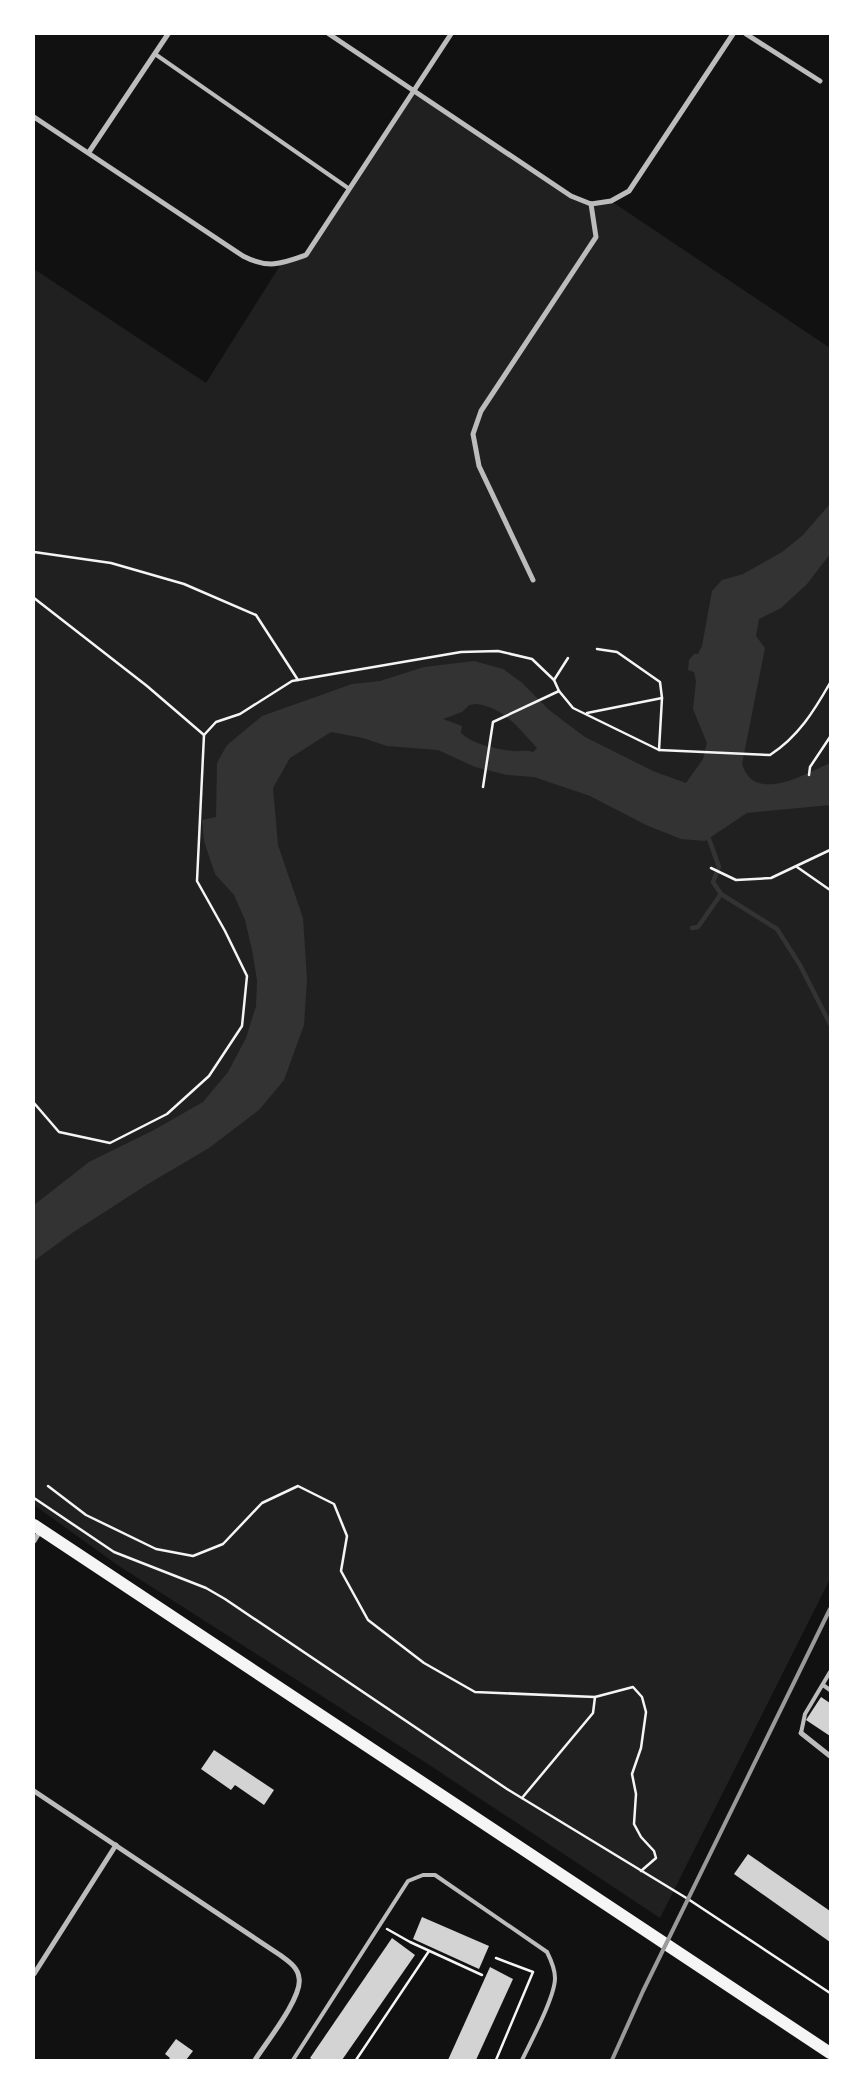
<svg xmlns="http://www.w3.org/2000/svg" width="864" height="2094" viewBox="0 0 864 2094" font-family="Poppins,sans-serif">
<rect width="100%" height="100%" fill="#111"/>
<path fill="#202020" d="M 414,91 L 571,196 L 591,204 L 611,201 L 830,348 L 830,1579 L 660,1918 L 434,1768 L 119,1566 L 34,1505 L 34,269 L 206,383 L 281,264 L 306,255 Z"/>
<path fill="#333" fill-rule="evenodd" d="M 830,504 L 830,554 L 807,584 L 781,608 L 759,619 L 756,636 L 765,648 L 742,764 C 754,805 807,773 830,763 L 830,805 L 747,813 L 705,841 L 681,839 L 646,825 L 590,796 L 534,777 L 507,775 L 475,767 L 438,750 L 387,746 L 363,738 L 331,732 L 290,758 L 273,788 L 278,845 L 303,918 L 307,979 L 304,1025 L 284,1080 L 259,1110 L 209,1148 L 148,1184 L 72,1233 L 34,1261 L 34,1205 L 89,1162 L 154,1130 L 203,1102 L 228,1072 L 246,1038 L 256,1006 L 257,980 L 252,950 L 245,920 L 234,895 L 215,874 L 204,841 L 202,820 L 216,817 L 217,763 L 227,745 L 262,716 L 352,684 L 380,681 L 424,667 L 474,661 L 503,669 L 521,682 L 549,710 L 585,737 L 653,771 L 686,783 L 703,759 L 707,743 L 693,709 L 696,681 L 694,672 L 688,670 L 689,660 L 694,654 L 698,654 L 702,646 L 712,591 L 722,580 L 743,574 L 782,552 L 802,536 ZM 476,704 C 504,707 519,729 537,748 L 533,752 C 525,749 521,752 513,751 C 496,749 474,745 461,733 L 462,726 L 443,719 L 462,712 L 469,705 Z"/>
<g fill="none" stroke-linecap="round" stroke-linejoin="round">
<g stroke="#333" stroke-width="4.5">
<path d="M 721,894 L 777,929 L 800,965 L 830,1024"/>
<path d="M 692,928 L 698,927 L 721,894 L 713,882 L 719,867 L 709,839"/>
</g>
</g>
<g fill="#d3d3d3">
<path d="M 821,1697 L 830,1703 L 830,1736 L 806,1720 Z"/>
<path d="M 214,1750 L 274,1790 L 264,1805 L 235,1785 L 231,1790 L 201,1769 Z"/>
<path d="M 748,1854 L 830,1911 L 830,1942 L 734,1874 Z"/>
<path d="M 422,1917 L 489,1946 L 479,1969 L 413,1939 Z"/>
<path d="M 392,1938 L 415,1955 L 342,2060 L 313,2060 L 310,2058 Z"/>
<path d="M 490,1967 L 513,1979 L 476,2060 L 448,2060 Z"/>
<path d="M 176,2039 L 193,2051 L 186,2060 L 168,2060 L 170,2058 L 165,2054 Z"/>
</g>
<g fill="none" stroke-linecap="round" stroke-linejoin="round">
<g stroke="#f5f5f5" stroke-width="2.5">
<path d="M 34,552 L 111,563 L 184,584 L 256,615 L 298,680"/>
<path d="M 34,598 L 147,686 L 204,735"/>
<path d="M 554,680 L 568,658"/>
<path d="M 587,713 L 662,698 L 660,682 L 617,652 L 597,649"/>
<path d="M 659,750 L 662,698"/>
<path d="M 809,775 L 810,767 L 830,737"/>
<path d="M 483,787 L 493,722 L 559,691"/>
<path d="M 797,867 L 830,890"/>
<path d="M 711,868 L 736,880 L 771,878 L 830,850"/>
<path d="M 34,1103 L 59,1132 L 110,1143 L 167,1114 L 209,1076 L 242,1026 L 247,976 L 225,931 L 197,881 L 204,735 L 216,722 L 240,714 L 292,681 L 461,652 L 498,651 L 532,659 L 554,680 L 559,691 L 573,708 L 659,750 L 770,755 C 798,737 814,711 830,683"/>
<path d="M 48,1486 L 86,1515 L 156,1549 L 193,1556 L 223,1544 L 262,1503 L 298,1486 L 334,1504 L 347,1536 L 341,1571 L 368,1620 L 424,1663 L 475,1692 L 595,1697 L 593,1713 L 522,1798"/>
<path d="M 34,1498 L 114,1552 L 206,1588 L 225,1599 L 507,1789 L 688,1899 L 830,1993"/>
<path d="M 595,1697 L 633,1687 L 642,1697 L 646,1712 L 641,1748 L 632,1774 L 636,1794 L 634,1824 L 641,1837 L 654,1851 L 656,1858 L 641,1871"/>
<path d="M 387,1929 L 410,1942 L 482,1975"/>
<path d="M 356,2060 L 429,1951"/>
<path d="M 496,2060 L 533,1972 L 496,1958"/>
</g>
<g stroke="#bcbcbc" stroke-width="4">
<path d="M 155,54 L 348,188"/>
<path d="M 823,1685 L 830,1690"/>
<path d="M 801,1733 L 805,1714 L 830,1672"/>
<path d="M 293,2060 L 408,1881 L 423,1875 L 435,1875 L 547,1952 C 551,1960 555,1969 555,1978 C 555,1997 531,2041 522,2060"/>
</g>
<g stroke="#bcbcbc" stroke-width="5">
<path d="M 329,34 L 571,196 L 591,204"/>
<path d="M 746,34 L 820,81"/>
<path d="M 34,117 L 243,256 C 268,269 281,264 306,255 L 451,34"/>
<path d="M 89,152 L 168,34"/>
<path d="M 591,204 L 611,201 L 629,191 L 733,34"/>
<path d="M 533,580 L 479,466 L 473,434 L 481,411 L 596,237 L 591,204"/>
<path d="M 34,1541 L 40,1531"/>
<path d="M 801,1733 L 830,1756"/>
<path d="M 34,1791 L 280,1955 C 288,1961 298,1967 299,1978 C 303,1997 265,2044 255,2060"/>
<path d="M 34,1974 L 116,1845"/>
</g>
<path stroke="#f5f5f5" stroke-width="12" d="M 34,1525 L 830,2053"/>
<path stroke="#9a9a9a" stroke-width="4" d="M 612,2060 L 643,1991 L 830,1609"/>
</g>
<rect width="864" height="2094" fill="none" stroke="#ffffff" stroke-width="70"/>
</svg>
